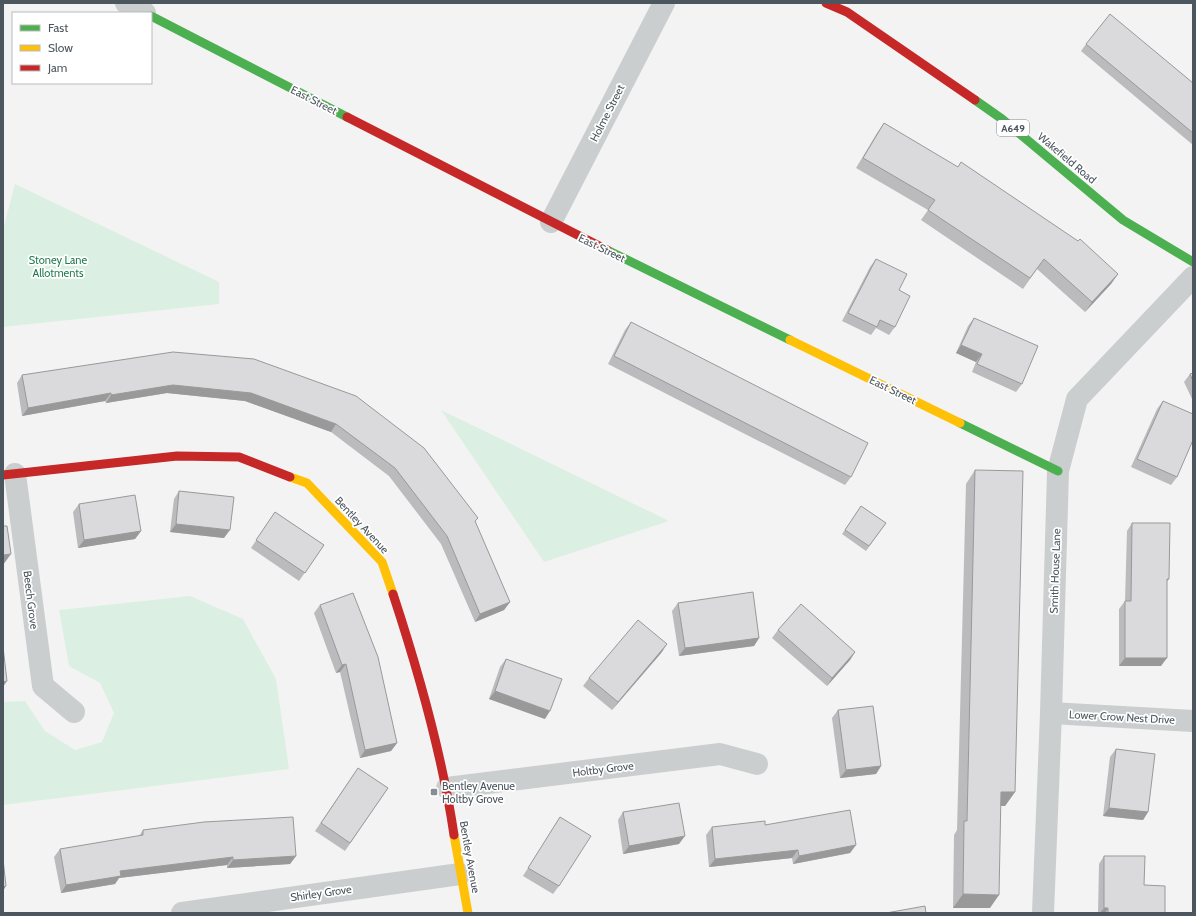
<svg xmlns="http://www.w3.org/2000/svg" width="1196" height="916" viewBox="0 0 1196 916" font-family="Cabin,sans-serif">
<rect width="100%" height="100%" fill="#f4f3f3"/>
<g fill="#dbf0e2">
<path d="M 15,184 L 219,282 L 219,304 L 3,327 L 3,230 Z"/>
<path d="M 441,410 L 669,521 L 544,562 Z"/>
<path d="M 190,596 L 243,619 L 276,679 L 289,769 L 3,805 L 3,702 L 25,701 L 45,731 L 75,750 L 102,742 L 114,713 L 100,683 L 69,666 L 59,610 Z"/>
</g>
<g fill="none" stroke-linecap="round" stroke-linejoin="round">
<g stroke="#cbcecf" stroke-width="22">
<path d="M 126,3 L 145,13"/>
<path d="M 551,222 L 664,3"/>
<path d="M 15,474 L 43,686 L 74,712"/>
<path d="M 1051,713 L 1193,721"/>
<path d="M 447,788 L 720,754 L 757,764"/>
<path d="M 182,913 L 460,874"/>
<path d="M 1043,913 L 1051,713 L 1058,471 L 1077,399 L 1193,277"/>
</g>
<g stroke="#4caf50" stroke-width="9">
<path d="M 151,16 L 347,117"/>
<path d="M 975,100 L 1002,119 L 1123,220 L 1193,262"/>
<path d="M 607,250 L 790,340"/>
<path d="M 960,423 L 1058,471"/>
</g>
<g stroke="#ffc107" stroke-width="9">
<path d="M 790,340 L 960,423"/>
<path d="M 290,477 L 307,483 L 382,562 L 393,594"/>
<path d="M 454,835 L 468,913"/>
</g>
<g stroke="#c62828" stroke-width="9">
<path d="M 826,3 L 847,12 L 975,100"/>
<path d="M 347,117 L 607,250"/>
<path d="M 3,475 L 177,456 L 239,457 L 290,477"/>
<path d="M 393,594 C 419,673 442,753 454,835"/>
</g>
</g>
<g fill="#bbbbbd">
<path d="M 1086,44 L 1193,83 L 1193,145 L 1081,51 Z"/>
<path d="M 884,123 L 1118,274 L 1111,284 L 1085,312 L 1037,269 L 1023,289 L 921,220 L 928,210 L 856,168 L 877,133 Z"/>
<path d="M 876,259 L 899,290 L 895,327 L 889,335 L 876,328 L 871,335 L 842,321 L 870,267 Z"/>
<path d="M 974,318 L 1022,384 L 1016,392 L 972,372 L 976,362 L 956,353 L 968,326 Z"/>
<path d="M 631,322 L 851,477 L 845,485 L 608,364 L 625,330 Z"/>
<path d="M 254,359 L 478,518 L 475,522 L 510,602 L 504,610 L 475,622 L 441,544 L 389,476 L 331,432 L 245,401 L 167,393 L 106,403 L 105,401 L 22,416 L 17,383 L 22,375 Z"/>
<path d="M 1193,373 L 1193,401 L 1184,382 L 1190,374 Z"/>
<path d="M 1163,401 L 1177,477 L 1171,485 L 1131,467 L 1157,409 Z"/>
<path d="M 975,470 L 1015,792 L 1005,806 L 1000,806 L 990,908 L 953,908 L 954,835 L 957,830 L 966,484 Z"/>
<path d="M 179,491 L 224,538 L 170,532 L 174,499 Z"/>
<path d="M 79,504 L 141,531 L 135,539 L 78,548 L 73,512 Z"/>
<path d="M 861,506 L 886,523 L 866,551 L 842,534 Z"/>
<path d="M 275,512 L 324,545 L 299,581 L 251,548 Z"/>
<path d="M 1132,523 L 1169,579 L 1167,582 L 1161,666 L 1119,666 L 1119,609 L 1125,601 L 1127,531 Z"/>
<path d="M 678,603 L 759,638 L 754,646 L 679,656 L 672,611 Z"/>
<path d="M 320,605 L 397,743 L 391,751 L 360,758 L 340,672 L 336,673 L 314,613 Z"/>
<path d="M 778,630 L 855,652 L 850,660 L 827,686 L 772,638 Z"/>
<path d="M 662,652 L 612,710 L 583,686 L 589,678 Z"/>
<path d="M 506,659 L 545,719 L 489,699 L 500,667 Z"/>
<path d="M 838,710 L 881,766 L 876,774 L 840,778 L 832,718 Z"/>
<path d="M 1116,749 L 1148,812 L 1143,820 L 1103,816 L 1110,757 Z"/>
<path d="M 358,768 L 388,788 L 345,851 L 315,831 Z"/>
<path d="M 623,812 L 679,844 L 623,854 L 618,820 Z"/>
<path d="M 560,817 L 559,886 L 553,894 L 523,876 Z"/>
<path d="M 765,825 L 856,845 L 850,853 L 793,864 L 792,858 L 709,867 L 706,835 L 712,827 Z"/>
<path d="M 143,830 L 296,856 L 290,864 L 227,868 L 227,865 L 119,878 L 115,884 L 61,893 L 54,857 L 60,849 L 139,836 Z"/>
<path d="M 1104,856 L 1144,885 L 1165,913 L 1098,913 L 1099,864 Z"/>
</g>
<g fill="#99999a">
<path d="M 1118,274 L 1111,284 L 1085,312 L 1092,302 Z"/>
<path d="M 961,345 L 982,354 L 976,362 L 956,353 Z"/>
<path d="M 173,385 L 251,393 L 336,424 L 331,432 L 245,401 L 167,393 L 106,403 L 111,395 Z"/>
<path d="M 111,393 L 105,401 L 22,416 L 28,408 Z"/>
<path d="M 176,524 L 230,530 L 224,538 L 170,532 Z"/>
<path d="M 141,531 L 135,539 L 78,548 L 84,540 Z"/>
<path d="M 11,554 L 3,565 L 3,555 Z"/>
<path d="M 510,602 L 504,610 L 475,622 L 480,614 Z"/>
<path d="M 759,638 L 754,646 L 679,656 L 685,648 Z"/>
<path d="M 667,644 L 662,652 L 612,710 L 618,702 Z"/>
<path d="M 855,652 L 850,660 L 827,686 L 832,678 Z"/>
<path d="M 1125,658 L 1167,658 L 1161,666 L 1119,666 Z"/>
<path d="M 346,664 L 340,672 L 336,673 L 342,665 Z"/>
<path d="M 7,681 L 3,687 L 3,682 Z"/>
<path d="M 495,691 L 550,711 L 545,719 L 489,699 Z"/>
<path d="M 397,743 L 391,751 L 360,758 L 365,750 Z"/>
<path d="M 881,766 L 876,774 L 840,778 L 846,770 Z"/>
<path d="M 1001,792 L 1015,792 L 1005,806 L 991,806 Z"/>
<path d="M 1109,808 L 1148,812 L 1143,820 L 1103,816 Z"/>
<path d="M 685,836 L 679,844 L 623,854 L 629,846 Z"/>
<path d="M 856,845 L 850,853 L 793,864 L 799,856 Z"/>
<path d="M 798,850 L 792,858 L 709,867 L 715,859 Z"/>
<path d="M 296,856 L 290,864 L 227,868 L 233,860 Z"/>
<path d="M 233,857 L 227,865 L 119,878 L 115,884 L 61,893 L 66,885 L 120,871 Z"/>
<path d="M 6,886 L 3,891 L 3,887 Z"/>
<path d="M 963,894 L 999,895 L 990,908 L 953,908 Z"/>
<path d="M 1104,908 L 1108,908 L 1105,913 L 1100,913 Z"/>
</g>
<g fill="#dadadc" stroke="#99999a">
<path d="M 1110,14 L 1193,83 L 1193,133 L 1086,44 Z"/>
<path d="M 884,123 L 958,167 L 961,162 L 1078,241 L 1080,239 L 1118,274 L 1092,302 L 1044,259 L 1030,278 L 928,210 L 935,200 L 863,158 Z"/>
<path d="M 876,259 L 907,274 L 899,290 L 910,296 L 895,327 L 880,320 L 877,327 L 848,313 Z"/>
<path d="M 974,318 L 1038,346 L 1022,384 L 977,364 L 982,354 L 961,345 Z"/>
<path d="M 631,322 L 868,443 L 851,477 L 614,356 Z"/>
<path d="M 173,352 L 254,359 L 356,396 L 424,448 L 478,518 L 475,521 L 510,602 L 480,614 L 447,536 L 395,468 L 336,424 L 251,393 L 173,385 L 111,395 L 111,393 L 28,408 L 22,375 Z"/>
<path d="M 1193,373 L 1193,381 L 1190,374 Z"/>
<path d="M 1163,401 L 1193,414 L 1193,440 L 1177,477 L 1137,459 Z"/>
<path d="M 975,470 L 1023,471 L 1015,792 L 1001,792 L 999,895 L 963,894 L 964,821 L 967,821 Z"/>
<path d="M 179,491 L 234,497 L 230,530 L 176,524 Z"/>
<path d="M 135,495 L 141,531 L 84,540 L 79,504 Z"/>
<path d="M 861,506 L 886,523 L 869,546 L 845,530 Z"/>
<path d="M 275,512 L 324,545 L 305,573 L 256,540 Z"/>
<path d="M 1132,523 L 1170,523 L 1169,579 L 1167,579 L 1167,658 L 1125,658 L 1125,601 L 1131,601 Z"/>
<path d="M 3,526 L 7,526 L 11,554 L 3,555 Z"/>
<path d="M 753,592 L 759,638 L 685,648 L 678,603 Z"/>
<path d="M 353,593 L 378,657 L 397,743 L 365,750 L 346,664 L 342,665 L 320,605 Z"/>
<path d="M 801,604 L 855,652 L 832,678 L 778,630 Z"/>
<path d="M 638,620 L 667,644 L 618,702 L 589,678 Z"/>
<path d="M 3,647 L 7,681 L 3,682 Z"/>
<path d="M 506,659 L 562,679 L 550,711 L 495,691 Z"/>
<path d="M 873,706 L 881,766 L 846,770 L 838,710 Z"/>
<path d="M 1116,749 L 1155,754 L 1148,812 L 1109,808 Z"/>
<path d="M 358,768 L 388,788 L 350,843 L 321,823 Z"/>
<path d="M 679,803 L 685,836 L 629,846 L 623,812 Z"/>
<path d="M 850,810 L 856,845 L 799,856 L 798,850 L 715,859 L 712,827 L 765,821 L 765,825 Z"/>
<path d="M 293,817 L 296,856 L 233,860 L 233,857 L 120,871 L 121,876 L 66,885 L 60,849 L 143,835 L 143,830 L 204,822 Z"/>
<path d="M 560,817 L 591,836 L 559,886 L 528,868 Z"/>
<path d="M 1104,856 L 1145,856 L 1144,885 L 1165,886 L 1165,913 L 1108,913 L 1108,908 L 1104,908 Z"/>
<path d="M 3,859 L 6,886 L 3,887 Z"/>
<path d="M 925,906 L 926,913 L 886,913 Z"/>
</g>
<rect fill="#878d92" stroke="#fff" stroke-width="1.5" x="430" y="788" width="8" height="8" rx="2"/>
<g text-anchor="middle" stroke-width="3.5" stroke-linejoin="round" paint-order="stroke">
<rect fill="#fff" stroke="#82898e" stroke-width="1" x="997" y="120" width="32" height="16" rx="3"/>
<g font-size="10" font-weight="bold" fill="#4c565e">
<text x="1013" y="132">A649</text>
</g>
<g font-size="11" fill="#4c565e" stroke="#fff">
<text transform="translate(314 100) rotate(27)" y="4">East Street</text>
<text transform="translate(607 113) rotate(-63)" y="4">Holme Street</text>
<text transform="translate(1067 158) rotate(40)" y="4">Wakefield Road</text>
<text transform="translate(602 248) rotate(26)" y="4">East Street</text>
<text transform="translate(893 390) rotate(26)" y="4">East Street</text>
<text transform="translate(362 525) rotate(47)" y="4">Bentley Avenue</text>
<text transform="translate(1055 571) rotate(-88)" y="4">Smith House Lane</text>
<text transform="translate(31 600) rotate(83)" y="4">Beech Grove</text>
<text transform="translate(1122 717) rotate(3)" y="4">Lower Crow Nest Drive</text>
<text transform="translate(603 769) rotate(-7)" y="4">Holtby Grove</text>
<text transform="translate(470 857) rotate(80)" y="4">Bentley Avenue</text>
<text transform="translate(321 893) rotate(-8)" y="4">Shirley Grove</text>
</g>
<g font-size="11" fill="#217b4e" stroke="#fff">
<text x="58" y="264">Stoney Lane<tspan x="58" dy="13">Allotments</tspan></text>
</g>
<g font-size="11" fill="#4c565e" stroke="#fff" text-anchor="start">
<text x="442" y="790">Bentley Avenue<tspan x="442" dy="13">Holtby Grove</tspan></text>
</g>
</g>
<rect width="1196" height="916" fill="none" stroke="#4c565e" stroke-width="8"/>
<rect x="12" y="12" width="140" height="72" fill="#ffffff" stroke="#b7bbbf"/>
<rect x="20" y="25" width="20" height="6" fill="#4caf50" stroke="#b7bbbf"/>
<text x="48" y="32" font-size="12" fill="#4c565e">Fast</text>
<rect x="20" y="45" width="20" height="6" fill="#ffc107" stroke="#b7bbbf"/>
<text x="48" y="52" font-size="12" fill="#4c565e">Slow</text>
<rect x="20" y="65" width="20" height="6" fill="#c62828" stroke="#b7bbbf"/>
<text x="48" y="72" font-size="12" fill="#4c565e">Jam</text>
</svg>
